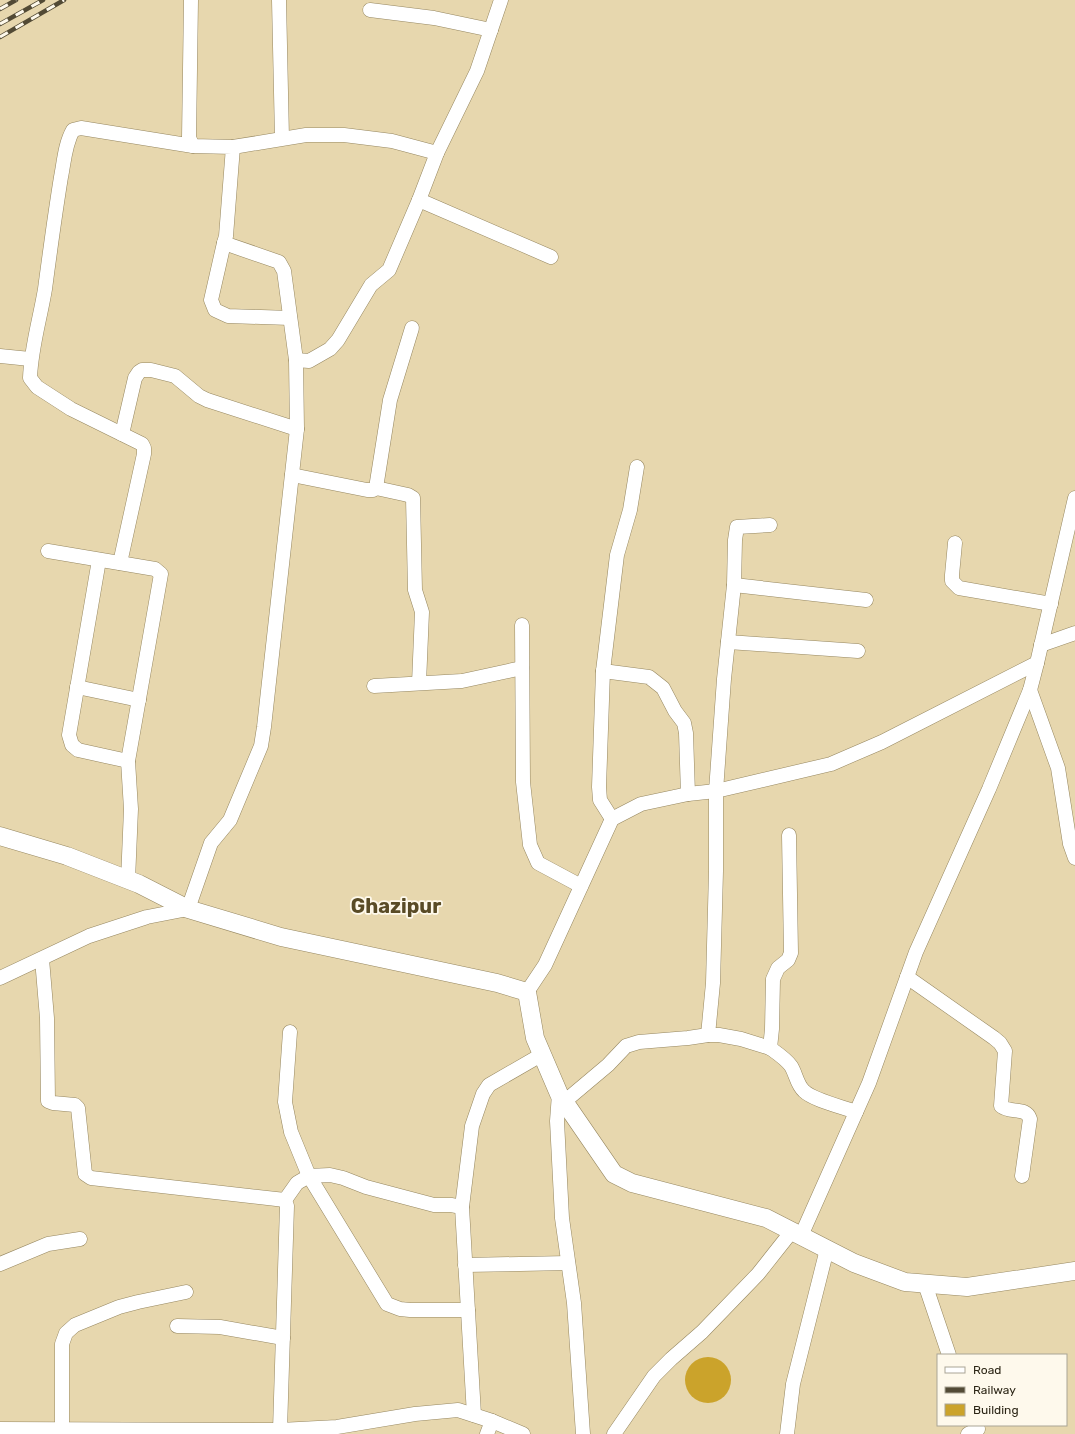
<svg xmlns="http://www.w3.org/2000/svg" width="1075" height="1434" viewBox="0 0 1075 1434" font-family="Rubik,sans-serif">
<rect width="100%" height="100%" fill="#e7d7ae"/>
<circle fill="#cba32b" cx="708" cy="1380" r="23"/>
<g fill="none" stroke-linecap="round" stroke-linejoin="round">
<g stroke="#968760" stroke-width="15">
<g id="minor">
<path d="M 279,0 L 282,138"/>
<path d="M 370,10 L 434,18 L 491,30"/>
<path d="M 233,147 L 306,135 L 344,135 L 392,141 L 437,153 L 419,200 L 389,270 L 371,285 L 338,340 L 330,349 L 309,361 L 296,360"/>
<path d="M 437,153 L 477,71 L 501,0"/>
<path d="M 419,200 L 551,257"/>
<path d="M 224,243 L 211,300 L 215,310 L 228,316 L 290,318"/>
<path d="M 0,356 L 30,359"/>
<path d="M 122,434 L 135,378 L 139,372 L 142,370 L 151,370 L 175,376 L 199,396 L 207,400 L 297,429"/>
<path d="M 292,475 L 367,490 L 373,490 L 376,488 L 390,400 L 412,328"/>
<path d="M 376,488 L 408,495 L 413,498 L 415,590 L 422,612 L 419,683"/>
<path d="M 955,543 L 952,575 L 952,581 L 959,588 L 1051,604"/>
<path d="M 48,551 L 155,569 L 161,574 L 128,761 L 131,809 L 128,880"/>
<path d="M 99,560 L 69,735 L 72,745 L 78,750 L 128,761"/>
<path d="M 120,563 L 144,454 L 144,448 L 142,444 L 71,409 L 37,387 L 30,378 C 31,348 40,319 45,289 C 50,251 55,214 61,177 C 64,162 65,144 73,130 L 81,128 L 193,146"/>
<path d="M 734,585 L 866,600"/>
<path d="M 522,625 L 523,782 L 530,845 L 538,863 L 581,886"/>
<path d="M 728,642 L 858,651"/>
<path d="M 1041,645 L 1075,633"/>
<path d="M 603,671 L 649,677 L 663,688 L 675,711 L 684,723 L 686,733 L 688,794"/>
<path d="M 374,686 L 462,681 L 522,668"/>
<path d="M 77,687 L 139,700"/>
<path d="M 1030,690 L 1058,768 L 1070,844 L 1075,858"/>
<path d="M 612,819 L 600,800 L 599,787 L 603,671 L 617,555 L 630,510 L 637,467"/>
<path d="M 42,959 L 47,1018 L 48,1101 L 53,1103 L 75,1105 L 78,1108 L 85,1174 L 91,1178 L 285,1200"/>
<path d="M 907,977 L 994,1038 L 1000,1043 L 1005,1051 L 1001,1106 C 1010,1114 1026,1106 1030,1119 L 1022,1176"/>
<path d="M 0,978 L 89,936 L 147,917 L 188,909 L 211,843 L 230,820 L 261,746 L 264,727 L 297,429 L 296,360 L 284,271 L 279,262 L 224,243 L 226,236 L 233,147 L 193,146 L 189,138 L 191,0"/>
<path d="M 527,992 L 545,965 L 612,819 L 641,804 L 688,794 L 716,791 L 831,764 L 882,742 L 1037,663 L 1075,498"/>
<path d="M 290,1032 L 285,1102 L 291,1132 L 309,1176 L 387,1304 L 400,1309 L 410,1310 L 468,1310"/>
<path d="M 708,1035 L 713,983 L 716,871 L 716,791 L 724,679 L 734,585 L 735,540 L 737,527 L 770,525"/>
<path d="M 770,1048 C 777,1053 786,1059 791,1066 C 796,1074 797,1085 804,1091 C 813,1100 843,1107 856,1112"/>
<path d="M 559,1094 L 557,1121 L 562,1218 L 574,1303 L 583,1434"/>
<path d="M 564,1102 L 608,1065 L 626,1046 L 639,1042 L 688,1038 L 708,1035 L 719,1035 L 741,1039 L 770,1048 L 772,1029 L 773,979 L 778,968 L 788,960 L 791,953 L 789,835"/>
<path d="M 801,1236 L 869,1083 L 916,952 L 989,789 L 1030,690 L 1037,663"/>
<path d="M 0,1264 L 48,1244 L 80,1239"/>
<path d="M 465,1265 L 568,1263"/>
<path d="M 925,1284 L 949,1355"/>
<path d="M 177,1326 L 220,1327 L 283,1338"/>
<path d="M 474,1415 L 462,1207 L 472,1126 L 483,1094 L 489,1085 L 541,1055"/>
<path d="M 0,1429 L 280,1430 L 337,1427 L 415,1414 L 458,1410 L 492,1421 L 523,1434"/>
<path d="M 62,1430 L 62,1344 L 66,1333 L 75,1325 L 119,1307 L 138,1302 L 186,1292"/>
<path d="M 280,1430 L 287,1206 L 285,1200 L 297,1183 L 309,1176 L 330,1175 L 343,1178 L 366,1187 L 434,1205 L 451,1205 L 462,1207"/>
<path d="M 487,1434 L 492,1421"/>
<path d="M 614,1434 L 654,1376 L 671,1359 L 702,1332 L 758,1274 L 792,1231"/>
<path d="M 787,1434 L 793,1384 L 827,1249"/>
<path d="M 968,1434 L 978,1429"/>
</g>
</g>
<g stroke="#968760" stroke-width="19">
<path id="tertiary" d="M 0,836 L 67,856 L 139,884 L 188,909 L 281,937 L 497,983 L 527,992 L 535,1038 L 559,1094 L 614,1174 L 632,1183 L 766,1218 L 854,1263 L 905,1282 L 967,1287 L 1075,1271"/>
</g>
<use href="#minor" stroke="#fff" stroke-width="14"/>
<use href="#tertiary" stroke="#fff" stroke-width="18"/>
<g stroke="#524a35" stroke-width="4.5">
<g id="rail">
<path d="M 0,9 L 16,0"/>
<path d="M 0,24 L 43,0"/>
<path d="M 0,37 L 64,0"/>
</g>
</g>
<use href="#rail" stroke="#fef9ec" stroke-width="3" stroke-dasharray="9" stroke-linecap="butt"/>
</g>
<g text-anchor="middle" stroke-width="3.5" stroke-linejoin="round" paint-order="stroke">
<g font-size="20" font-weight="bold" fill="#594b26" stroke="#fef9ec">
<text x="396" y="913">Ghazipur</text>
</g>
</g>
<rect x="937" y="1354" width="130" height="72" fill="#fef9ec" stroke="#aaa596"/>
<rect x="945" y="1367" width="20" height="6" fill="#ffffff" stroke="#aaa596"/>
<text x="973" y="1374" font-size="12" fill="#2c2616">Road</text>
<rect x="945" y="1387" width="20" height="6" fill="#524a35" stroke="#aaa596"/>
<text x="973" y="1394" font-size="12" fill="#2c2616">Railway</text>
<rect x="945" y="1404" width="20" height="12" fill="#cba32b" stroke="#aaa596"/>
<text x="973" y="1414" font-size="12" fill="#2c2616">Building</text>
</svg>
